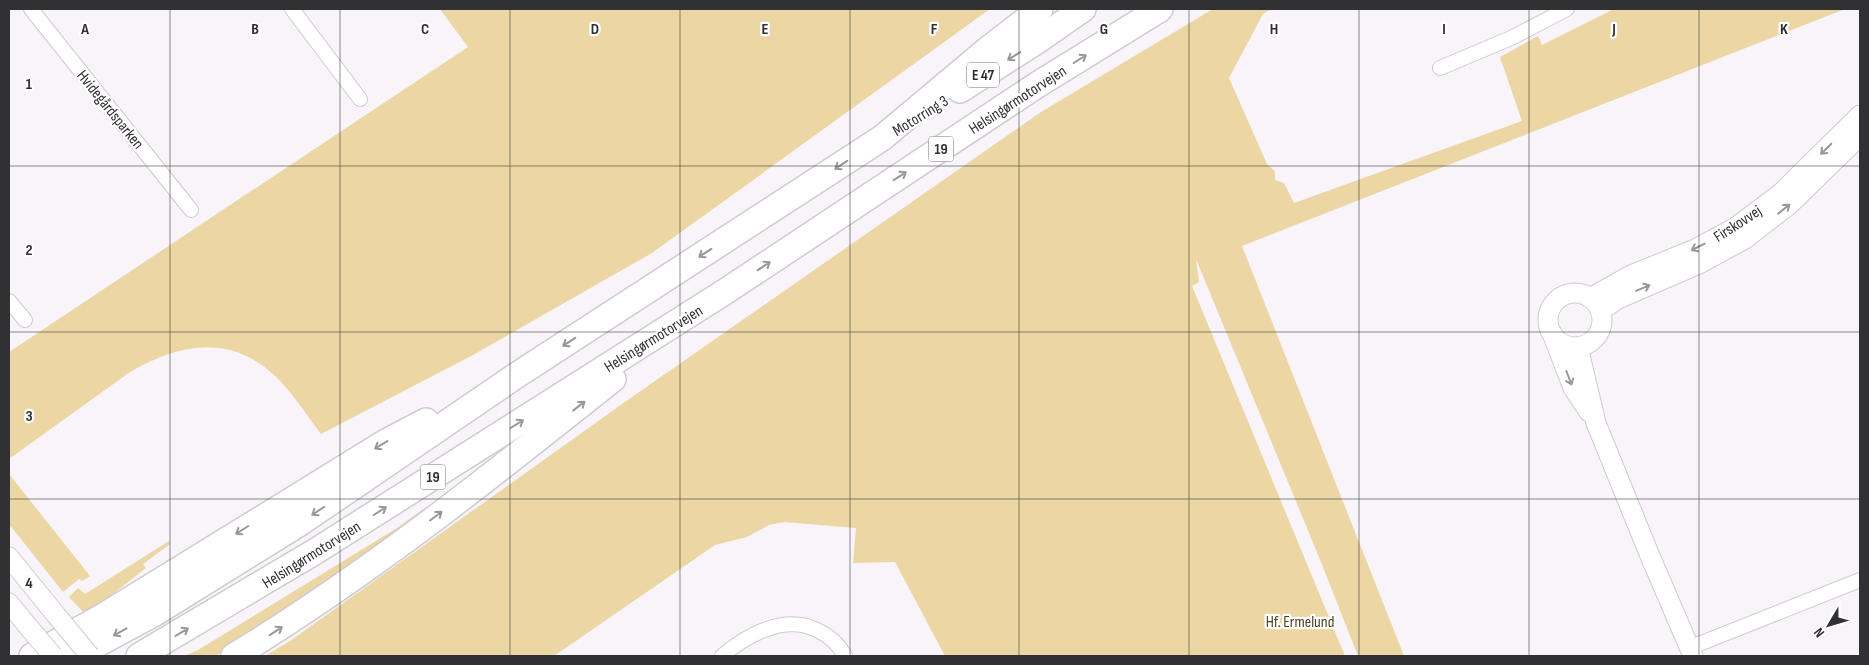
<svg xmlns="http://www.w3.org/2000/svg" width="1869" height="665" viewBox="0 0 1869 665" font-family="'Sofia Sans Condensed',sans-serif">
<rect width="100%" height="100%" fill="#f8f4f9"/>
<g fill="#ebd6a4">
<path d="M 440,9 L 990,9 L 652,253 L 473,355 L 321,434 C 306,414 292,392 274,375 C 229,333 178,344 130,372 L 9,459 L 9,352 L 468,47 Z"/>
<path d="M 1213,9 L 1271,9 L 1263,14 L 1229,78 L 1267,164 L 1275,171 L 1275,180 L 1284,183 L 1294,203 L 1522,121 L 1500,57 L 1538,36 L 1542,45 L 1614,9 L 1845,9 L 1242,246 L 1404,656 L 1358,656 L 1321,562 L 1196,259 L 1199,282 L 1192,286 L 1345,656 L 945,656 L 895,562 L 853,563 L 856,528 L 784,522 L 769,525 L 747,537 L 715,545 L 554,656 L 265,656 L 290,641 L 622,404 L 1041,112 Z"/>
<path d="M 9,474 L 90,576 L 82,581 L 79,579 L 63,592 L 9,524 Z"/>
<path d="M 425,508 L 428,510 L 294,606 L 216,656 L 184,656 L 198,650 L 397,528 Z"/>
<path d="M 169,541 L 170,544 L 143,564 L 146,568 L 86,615 L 69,597 L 78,588 L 85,594 Z"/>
</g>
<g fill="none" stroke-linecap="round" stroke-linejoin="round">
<g stroke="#cfcbd0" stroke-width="16">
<g id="street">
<path d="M 31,9 L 191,210"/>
<path d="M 292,9 L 360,99"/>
<path d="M 1440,68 L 1511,38 L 1567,9"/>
<path d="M 9,301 L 25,320"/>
<path d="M 1689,648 L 1860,580"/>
<path d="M 722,656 C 747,635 784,614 817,630 C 829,636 839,644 845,656"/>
</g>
</g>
<g stroke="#cfcbd0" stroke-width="21">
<g id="secondary">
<circle cx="1575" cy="320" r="27"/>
<path d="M 1590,298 L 1631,275 L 1695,249 L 1736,227 L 1781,193 L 1860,115"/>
<path d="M 1600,311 L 1618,299 L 1701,263 L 1745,239 L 1789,205 L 1860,136"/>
<path d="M 1552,333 L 1573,388 L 1589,412"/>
<path d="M 1578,347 L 1596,423 L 1650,556 L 1693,656"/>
<path d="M 9,557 L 56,615"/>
<path d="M 9,603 L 26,624"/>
</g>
</g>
<g stroke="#cfcbd0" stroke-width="28">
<g id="highway">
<path d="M 960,90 L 1037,41 L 1083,9"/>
<path d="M 32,656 L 102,617 L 386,442 L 426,421"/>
<path d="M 75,656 L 155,613 L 300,523 L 517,375 L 882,138 L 987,50 L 1040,9"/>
<path d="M 139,656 L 316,551 L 723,293 L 1037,85 L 1160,9"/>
<path d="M 234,656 C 368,575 491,476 613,379"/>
</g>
</g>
<use href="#street" stroke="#fff" stroke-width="14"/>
<use href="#secondary" stroke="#fff" stroke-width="19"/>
<use href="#highway" stroke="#fff" stroke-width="25"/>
<g stroke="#cfcbd0" stroke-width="21" stroke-linecap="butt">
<g id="secondary-bridge">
<path d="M 56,615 L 90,656"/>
<path d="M 26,624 L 53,656"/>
</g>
</g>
<use href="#secondary-bridge" stroke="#fff" stroke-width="19"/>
</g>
<defs><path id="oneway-shaft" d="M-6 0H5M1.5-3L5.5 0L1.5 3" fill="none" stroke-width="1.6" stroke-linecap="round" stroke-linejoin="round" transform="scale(1.25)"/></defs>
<g stroke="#989898">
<use href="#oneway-shaft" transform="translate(1014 56) rotate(148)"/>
<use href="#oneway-shaft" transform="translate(1080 59) rotate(-32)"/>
<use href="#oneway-shaft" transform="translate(1826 149) rotate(135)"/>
<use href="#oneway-shaft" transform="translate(841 165) rotate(147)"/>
<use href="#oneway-shaft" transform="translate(900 176) rotate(-33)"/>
<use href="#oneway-shaft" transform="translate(1784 209) rotate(-39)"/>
<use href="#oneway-shaft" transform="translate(1698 247) rotate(154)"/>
<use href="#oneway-shaft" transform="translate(705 253) rotate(147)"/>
<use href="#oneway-shaft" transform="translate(764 266) rotate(-33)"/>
<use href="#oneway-shaft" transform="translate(1643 288) rotate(-23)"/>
<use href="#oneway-shaft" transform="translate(569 342) rotate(147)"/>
<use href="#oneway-shaft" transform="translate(1569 378) rotate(69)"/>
<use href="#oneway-shaft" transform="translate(579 406) rotate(-38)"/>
<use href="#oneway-shaft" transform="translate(517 424) rotate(-32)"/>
<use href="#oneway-shaft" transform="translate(381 445) rotate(149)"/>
<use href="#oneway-shaft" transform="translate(318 511) rotate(146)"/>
<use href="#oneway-shaft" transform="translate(380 511) rotate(-32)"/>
<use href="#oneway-shaft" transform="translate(436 516) rotate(-37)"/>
<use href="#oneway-shaft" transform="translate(242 530) rotate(148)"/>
<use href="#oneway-shaft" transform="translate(276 631) rotate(-33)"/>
<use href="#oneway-shaft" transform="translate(120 632) rotate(151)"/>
<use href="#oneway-shaft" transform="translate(182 632) rotate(-31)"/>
</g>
<path fill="none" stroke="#313032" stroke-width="1" stroke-opacity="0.55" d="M 170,9 L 170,656M 340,9 L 340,656M 510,9 L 510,656M 680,9 L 680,656M 850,9 L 850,656M 1019,9 L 1019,656M 1189,9 L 1189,656M 1359,9 L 1359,656M 1529,9 L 1529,656M 1699,9 L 1699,656M 9,166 L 1860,166M 9,332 L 1860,332M 9,499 L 1860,499"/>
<g text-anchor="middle" stroke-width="4.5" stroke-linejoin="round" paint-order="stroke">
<g fill="#fff" stroke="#6f6e70" stroke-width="1">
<rect x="967" y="62.5" width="32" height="25" rx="4"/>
<rect x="928.5" y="136.5" width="25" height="25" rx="4"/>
<rect x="420.5" y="464.5" width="25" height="25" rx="4"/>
</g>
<g font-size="15" font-weight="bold" fill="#313032">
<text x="983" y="80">E 47</text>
<text x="941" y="154">19</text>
<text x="433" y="482">19</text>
</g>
<g font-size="16" fill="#313032" stroke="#fff">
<text transform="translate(1017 99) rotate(-33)" y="6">Helsingørmotorvejen</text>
<text transform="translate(111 109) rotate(51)" y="6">Hvidegårdsparken</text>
<text transform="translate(920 115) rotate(-32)" y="6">Motorring 3</text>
<text transform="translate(1737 223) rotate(-33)" y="6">Firskovvej</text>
<text transform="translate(653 338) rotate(-32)" y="6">Helsingørmotorvejen</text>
<text transform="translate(311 554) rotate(-32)" y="6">Helsingørmotorvejen</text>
</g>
<g font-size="16" fill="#4d401e" stroke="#fff">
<text x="1300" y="627">Hf. Ermelund</text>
</g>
</g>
<g font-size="16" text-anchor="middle" font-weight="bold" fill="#313032" stroke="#fff" stroke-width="4.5" stroke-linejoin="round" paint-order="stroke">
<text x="85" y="34">A</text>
<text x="255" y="34">B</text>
<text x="425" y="34">C</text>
<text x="595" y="34">D</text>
<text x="765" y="34">E</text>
<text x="934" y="34">F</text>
<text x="1104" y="34">G</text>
<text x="1274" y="34">H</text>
<text x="1444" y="34">I</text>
<text x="1614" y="34">J</text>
<text x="1784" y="34">K</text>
<text x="29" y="89">1</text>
<text x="29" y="255">2</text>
<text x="29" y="421">3</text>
<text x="29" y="588">4</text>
</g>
<rect width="1869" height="665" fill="none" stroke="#313032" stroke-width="20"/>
<g transform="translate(1829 625) rotate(232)" stroke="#ffffff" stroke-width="4" paint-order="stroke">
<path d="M0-4L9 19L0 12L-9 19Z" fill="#313032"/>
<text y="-8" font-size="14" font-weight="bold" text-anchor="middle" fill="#313032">N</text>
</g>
</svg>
